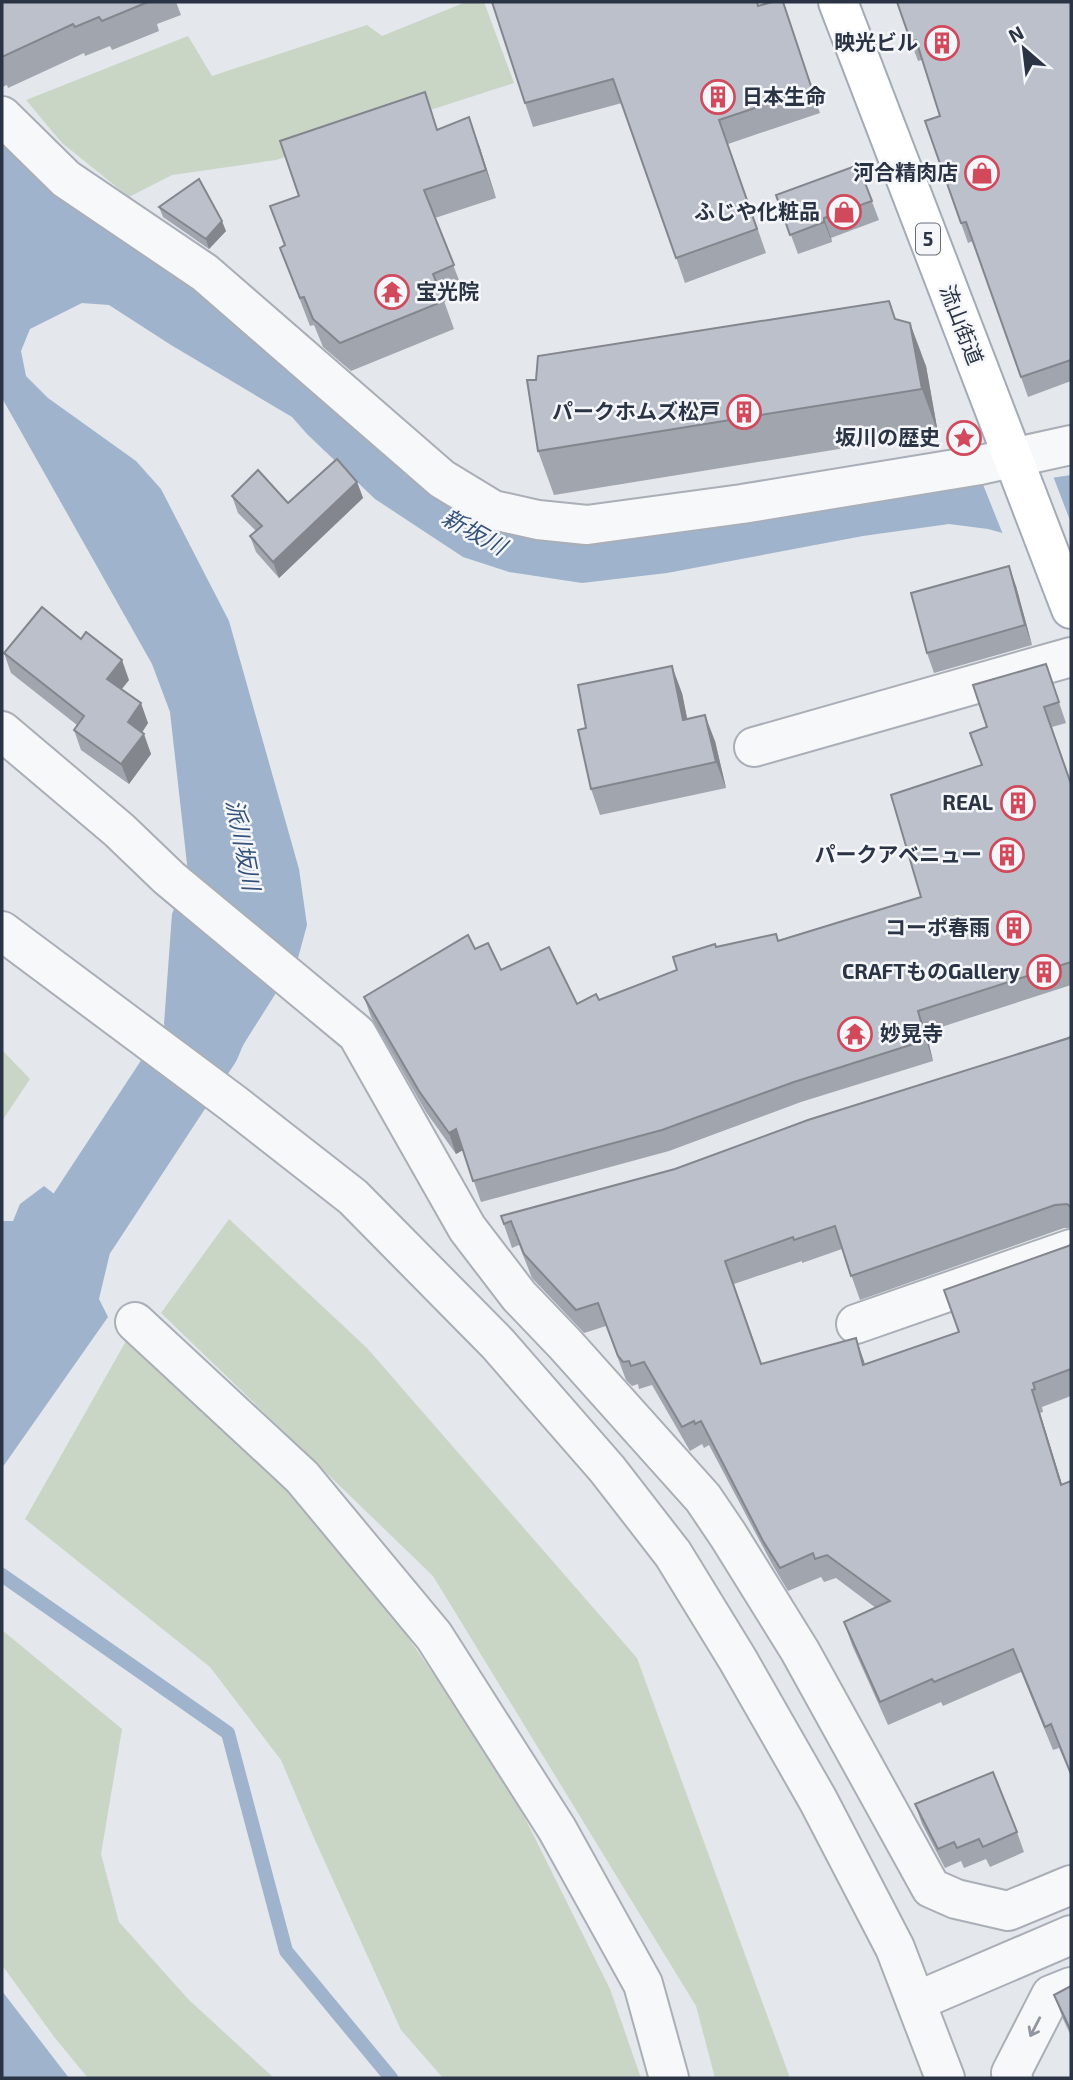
<svg xmlns="http://www.w3.org/2000/svg" width="1073" height="2080" viewBox="0 0 1073 2080" font-family="'Exo 2','Noto Sans JP',sans-serif">
<rect width="100%" height="100%" fill="#e4e7ec"/>
<g fill="#c9d6c5">
<path d="M 466,2 L 484,2 L 514,83 L 276,160 L 172,175 L 129,197 L 62,143 L 26,100 L 188,36 L 212,76 L 367,25 L 382,36 Z"/>
<path d="M 2,1050 L 30,1079 L 2,1121 Z"/>
<path d="M 229,1219 L 367,1348 L 637,1658 L 790,2078 L 715,2078 L 696,2006 L 433,1576 L 161,1313 Z"/>
<path d="M 130,1334 L 234,1432 L 328,1530 L 407,1636 L 504,1776 L 610,1989 L 641,2078 L 443,2078 L 401,2030 L 314,1838 L 281,1760 L 210,1667 L 25,1519 Z"/>
<path d="M 2,1630 L 122,1729 L 101,1854 L 119,1922 L 189,2000 L 274,2078 L 88,2078 L 55,2038 L 2,1965 Z"/>
</g>
<g fill="#9fb4cc">
<path d="M 2,139 L 171,265 L 507,532 L 970,480 L 1038,480 L 1071,475 L 1071,552 L 988,529 L 949,524 L 863,536 L 667,573 L 582,583 L 509,572 L 463,557 L 375,499 L 307,434 L 292,417 L 171,345 L 109,305 L 82,303 L 30,329 L 21,351 L 26,376 L 48,398 L 136,461 L 161,489 L 229,621 L 299,869 L 307,925 L 298,958 L 228,1069 L 164,1024 L 172,914 L 188,873 L 170,712 L 152,664 L 2,398 Z"/>
<path d="M 44,1186 L 113,1240 L 99,1299 L 108,1317 L 2,1468 L 2,1221 L 13,1221 L 20,1204 Z"/>
<path d="M 2,1991 L 69,2078 L 2,2078 Z"/>
</g>
<path fill="#e4e7ec" d="M 1053,476 L 1071,523 L 1071,555 L 1004,537 L 980,477 Z"/>
<g fill="none" stroke-linecap="round" stroke-linejoin="round">
<path stroke="#9fb4cc" stroke-width="14" d="M 2,1575 L 228,1733 L 286,1951 L 391,2078"/>
<path stroke="#9fb4cc" stroke-width="80" d="M 2,1330 L 46,1278 L 201,1042 L 241,946"/>
<g stroke="#a9aeb7" stroke-width="42">
<g id="minor">
<path d="M 2,116 L 66,179 L 205,273 L 442,479 L 493,510 L 538,520 L 587,525 L 742,504 L 980,465 L 1071,445"/>
<path d="M 2,731 L 119,830 L 169,878 L 357,1034 L 467,1228 L 519,1296 L 565,1344 L 703,1498 L 728,1535 L 800,1651 L 931,1888 L 956,1899 L 1008,1911 L 1071,1885"/>
<path d="M 754,747 L 1071,657"/>
<path d="M 2,931 L 234,1104 L 353,1197 L 498,1344 L 607,1469 L 673,1554 L 738,1660 L 818,1800 L 895,1948 L 945,2078"/>
<path d="M 135,1322 L 302,1477 L 434,1636 L 557,1829 L 643,1984 L 669,2078"/>
<path d="M 856,1324 L 1071,1249"/>
<path d="M 917,2001 L 1071,1935"/>
<path d="M 1013,2078 L 1011,2073 L 1051,1995 L 1071,1987"/>
</g>
</g>
<g stroke="#a3abb8" stroke-width="42">
<path id="major" d="M 838,2 L 1071,609"/>
</g>
<use href="#minor" stroke="#f7f8fa" stroke-width="38"/>
<use href="#major" stroke="#fff" stroke-width="38"/>
</g>
<g fill="#a1a5ae">
<path d="M 2,2 L 176,2 L 181,15 L 157,24 L 159,31 L 112,50 L 110,46 L 85,56 L 84,53 L 8,88 L 7,85 L 2,87 Z"/>
<path d="M 1071,2 L 1071,381 L 1028,397 L 973,241 L 968,243 L 925,121 L 940,116 L 922,60 L 918,61 L 911,42 Z"/>
<path d="M 759,6 L 790,23 L 820,113 L 728,144 L 766,253 L 685,283 L 622,103 L 533,127 L 525,103 Z"/>
<path d="M 438,129 L 479,145 L 496,198 L 435,218 L 464,293 L 444,301 L 454,329 L 351,371 L 323,347 L 314,325 L 310,326 L 280,248 L 284,245 L 270,206 L 299,196 Z"/>
<path d="M 858,165 L 879,220 L 831,238 L 832,242 L 798,254 L 776,195 Z"/>
<path d="M 159,207 L 226,231 L 209,249 L 163,217 Z"/>
<path d="M 895,319 L 926,366 L 938,433 L 554,495 L 538,451 L 536,380 Z"/>
<path d="M 357,482 L 363,498 L 279,578 L 256,552 L 250,536 L 256,531 L 238,513 L 232,496 L 288,503 Z"/>
<path d="M 1016,586 L 1032,645 L 934,673 L 927,653 Z"/>
<path d="M 4,653 L 129,680 L 122,689 L 148,723 L 142,733 L 151,754 L 129,784 L 81,750 L 74,730 L 77,725 L 11,673 Z"/>
<path d="M 1046,664 L 1066,723 L 1052,727 L 1071,783 L 1071,985 L 926,1032 L 933,1061 L 801,1102 L 669,1151 L 481,1202 L 463,1150 L 456,1154 L 426,1112 L 371,1017 L 364,997 L 475,949 L 501,970 L 577,1004 L 599,1000 L 677,970 L 716,947 L 776,934 L 778,940 L 921,897 L 981,765 L 987,727 Z"/>
<path d="M 682,693 L 687,719 L 715,741 L 726,788 L 600,815 L 591,789 L 586,728 Z"/>
<path d="M 1071,1036 L 1071,1228 L 1064,1228 L 860,1300 L 842,1249 L 802,1263 L 802,1261 L 734,1284 L 762,1364 L 865,1364 L 959,1332 L 1071,1245 L 1071,1396 L 1042,1407 L 1043,1412 L 1040,1413 L 1062,1484 L 1071,1481 L 1071,1776 L 1059,1748 L 1053,1750 L 1021,1672 L 943,1706 L 941,1702 L 888,1725 L 852,1645 L 844,1622 L 876,1608 L 836,1578 L 824,1582 L 821,1577 L 788,1591 L 772,1564 L 709,1445 L 704,1448 L 702,1444 L 690,1451 L 652,1385 L 639,1389 L 638,1384 L 632,1386 L 626,1380 L 606,1326 L 584,1333 L 532,1278 L 519,1245 L 512,1248 L 501,1216 L 675,1169 Z"/>
<path d="M 915,1804 L 1017,1832 L 1024,1852 L 990,1867 L 986,1859 L 964,1868 L 961,1861 L 945,1868 L 922,1824 Z"/>
<path d="M 1071,1986 L 1071,2036 L 1063,2019 L 1054,1995 Z"/>
</g>
<g fill="#83868d">
<path d="M 469,117 L 479,145 L 496,198 L 486,170 Z"/>
<path d="M 824,218 L 831,238 L 832,242 L 824,222 Z"/>
<path d="M 222,221 L 226,231 L 209,249 L 206,239 Z"/>
<path d="M 910,323 L 926,366 L 938,433 L 922,389 Z"/>
<path d="M 357,482 L 363,498 L 279,578 L 273,562 Z"/>
<path d="M 1009,566 L 1016,586 L 1032,645 L 1025,625 Z"/>
<path d="M 122,660 L 129,680 L 114,698 L 107,679 Z"/>
<path d="M 672,666 L 682,693 L 693,747 L 683,720 Z"/>
<path d="M 141,703 L 148,723 L 135,742 L 128,722 Z"/>
<path d="M 705,715 L 715,741 L 726,788 L 716,762 Z"/>
<path d="M 144,734 L 151,754 L 129,784 L 121,764 Z"/>
<path d="M 918,1011 L 926,1032 L 933,1061 L 926,1040 Z"/>
<path d="M 456,1129 L 463,1150 L 456,1154 L 449,1133 Z"/>
<path d="M 856,1338 L 864,1361 L 872,1388 L 863,1365 Z"/>
<path d="M 1032,1390 L 1040,1413 L 1069,1508 L 1061,1485 Z"/>
</g>
<g fill="#bbc0ca" stroke="#83868d" stroke-width="2">
<path d="M 2,2 L 148,2 L 102,21 L 99,17 L 75,27 L 73,24 L 2,57 Z"/>
<path d="M 492,2 L 757,2 L 758,6 L 772,2 L 783,2 L 812,89 L 719,120 L 757,229 L 676,258 L 613,79 L 525,103 Z"/>
<path d="M 897,2 L 1071,2 L 1071,360 L 1021,377 L 966,222 L 961,223 L 925,121 L 940,116 L 916,40 L 911,42 Z"/>
<path d="M 425,92 L 437,130 L 469,117 L 486,170 L 424,190 L 454,265 L 433,274 L 444,301 L 340,343 L 313,319 L 304,297 L 300,298 L 280,248 L 285,245 L 270,206 L 299,196 L 280,141 Z"/>
<path d="M 858,165 L 872,201 L 824,218 L 824,222 L 790,235 L 776,195 Z"/>
<path d="M 199,179 L 222,221 L 206,239 L 159,207 Z"/>
<path d="M 889,301 L 895,319 L 910,323 L 922,389 L 538,451 L 527,380 L 536,380 L 538,356 Z"/>
<path d="M 337,459 L 357,482 L 273,562 L 250,536 L 262,526 L 232,496 L 258,470 L 288,503 Z"/>
<path d="M 1009,566 L 1025,625 L 927,653 L 911,593 Z"/>
<path d="M 42,607 L 81,639 L 86,632 L 122,660 L 107,679 L 141,703 L 128,722 L 144,734 L 121,764 L 74,730 L 84,716 L 4,653 Z"/>
<path d="M 1046,664 L 1059,702 L 1044,707 L 1071,784 L 1071,962 L 918,1011 L 926,1040 L 794,1082 L 662,1130 L 473,1181 L 456,1129 L 449,1133 L 419,1091 L 364,997 L 468,935 L 475,949 L 488,943 L 501,970 L 549,947 L 577,1004 L 596,994 L 599,1000 L 677,970 L 673,957 L 715,944 L 716,947 L 776,934 L 778,941 L 921,897 L 891,795 L 982,765 L 970,733 L 987,727 L 973,685 Z"/>
<path d="M 672,666 L 683,720 L 705,715 L 716,762 L 591,789 L 578,730 L 586,728 L 578,685 Z"/>
<path d="M 1071,1036 L 1071,1207 L 1067,1204 L 1055,1205 L 851,1276 L 835,1226 L 794,1240 L 793,1237 L 725,1261 L 761,1364 L 856,1338 L 863,1365 L 959,1332 L 944,1290 L 1071,1245 L 1071,1369 L 1033,1383 L 1035,1389 L 1032,1390 L 1061,1485 L 1071,1481 L 1071,1774 L 1051,1724 L 1045,1727 L 1013,1649 L 934,1682 L 932,1679 L 880,1702 L 844,1622 L 890,1601 L 827,1555 L 815,1559 L 813,1553 L 780,1568 L 763,1541 L 701,1421 L 695,1424 L 694,1421 L 682,1427 L 644,1362 L 631,1366 L 629,1361 L 623,1362 L 618,1356 L 598,1303 L 576,1310 L 524,1254 L 511,1221 L 504,1224 L 501,1216 L 675,1169 L 808,1120 L 1069,1038 Z"/>
<path d="M 993,1772 L 1017,1832 L 983,1847 L 979,1839 L 957,1848 L 954,1842 L 938,1849 L 915,1804 Z"/>
<path d="M 1071,1986 L 1071,2031 L 1054,1995 Z"/>
</g>
<defs><path id="oneway-shaft" d="M-6 0H5M1.5-3L5.5 0L1.5 3" fill="none" stroke-width="1.6" stroke-linecap="round" stroke-linejoin="round" transform="scale(1.75)"/></defs>
<use stroke="#9196a0" href="#oneway-shaft" transform="translate(1035 2027) rotate(117)"/>
<defs>
<g id="building-ring" transform="scale(1.75)"><circle r="9.5" fill="#f4f6f9" stroke="#d1495b" stroke-width="1.5"/><path d="M-4-6H4V6H1V3H-1V6H-4ZM-2.5-4.3h1.7v1.8h-1.7ZM.8-4.3h1.7v1.8H.8ZM-2.5-1h1.7V.8h-1.7ZM.8-1h1.7V.8H.8Z" fill="#d1495b"/></g>
<g id="shop-ring" transform="scale(1.75)"><circle r="9.5" fill="#f4f6f9" stroke="#d1495b" stroke-width="1.5"/><path d="M-5-2.5h2.3a2.7 3.5 0 0 1 5.4 0H5L5.5 6h-11ZM-1.5-2.5h3a1.5 2.3 0 0 0-3 0Z" fill="#d1495b"/></g>
<g id="temple-ring" transform="scale(1.75)"><circle r="9.5" fill="#f4f6f9" stroke="#d1495b" stroke-width="1.5"/><path d="M0-6L5-2H3V0L6.5 2.5H4V6H1.5V3h-3V6H-4V2.5H-6.5L-3 0V-2H-5Z" fill="#d1495b"/></g>
<g id="sight-ring" transform="scale(1.75)"><circle r="9.5" fill="#f4f6f9" stroke="#d1495b" stroke-width="1.5"/><path d="M0-6L1.8-2.2L6-1.7L2.9 1.2L3.7 5.4L0 3.3L-3.7 5.4L-2.9 1.2L-6-1.7L-1.8-2.2Z" fill="#d1495b"/></g>
</defs>
<g fill-rule="evenodd">
<use href="#building-ring" x="942" y="43"/>
<use href="#building-ring" x="718" y="97"/>
<use href="#shop-ring" x="982" y="173"/>
<use href="#shop-ring" x="844" y="212"/>
<use href="#temple-ring" x="392" y="292"/>
<use href="#building-ring" x="744" y="412"/>
<use href="#sight-ring" x="964" y="438"/>
<use href="#building-ring" x="1018" y="803"/>
<use href="#building-ring" x="1007" y="855"/>
<use href="#building-ring" x="1014" y="928"/>
<use href="#building-ring" x="1044" y="972"/>
<use href="#temple-ring" x="855" y="1034"/>
</g>
<g text-anchor="middle" stroke-width="5" stroke-linejoin="round" paint-order="stroke">
<rect fill="#f4f6f9" stroke="#676e7b" stroke-width="2" x="916" y="223.5" width="24" height="31" rx="5"/>
<g font-size="19" font-weight="bold" fill="#2b3445">
<text x="928" y="246">5</text>
</g>
<g font-size="21" font-weight="bold" fill="#2b3445" stroke="#f4f6f9" text-anchor="end">
<text x="918" y="50">映光ビル</text>
<text x="742" y="104" text-anchor="start">日本生命</text>
<text x="958" y="180">河合精肉店</text>
<text x="820" y="219">ふじや化粧品</text>
<text x="416" y="299" text-anchor="start">宝光院</text>
<text x="720" y="419">パークホムズ松戸</text>
<text x="940" y="445">坂川の歴史</text>
<text x="993" y="810">REAL</text>
<text x="982" y="862">パークアベニュー</text>
<text x="990" y="935">コーポ春雨</text>
<text x="1020" y="979">CRAFTものGallery</text>
<text x="880" y="1041" text-anchor="start">妙晃寺</text>
</g>
<g font-size="21" fill="#2b3445" stroke="#f4f6f9">
<text transform="translate(961 325) rotate(69)" y="7">流山街道</text>
</g>
<g font-size="23" font-style="italic" fill="#34527a" stroke="#f4f6f9">
<text transform="translate(474 532) rotate(29)" y="8">新坂川</text>
<text transform="translate(243 845) rotate(79)" y="8">派川坂川</text>
</g>
</g>
<rect width="1073" height="2080" fill="none" stroke="#2b3445" stroke-width="7"/>
<g transform="translate(1024 49) rotate(332)" stroke="#f4f6f9" stroke-width="5" paint-order="stroke">
<path d="M0-5L12 26L0 18L-12 26Z" fill="#2b3445"/>
<text y="-10" font-size="19" font-weight="bold" text-anchor="middle" fill="#2b3445">N</text>
</g>
</svg>
